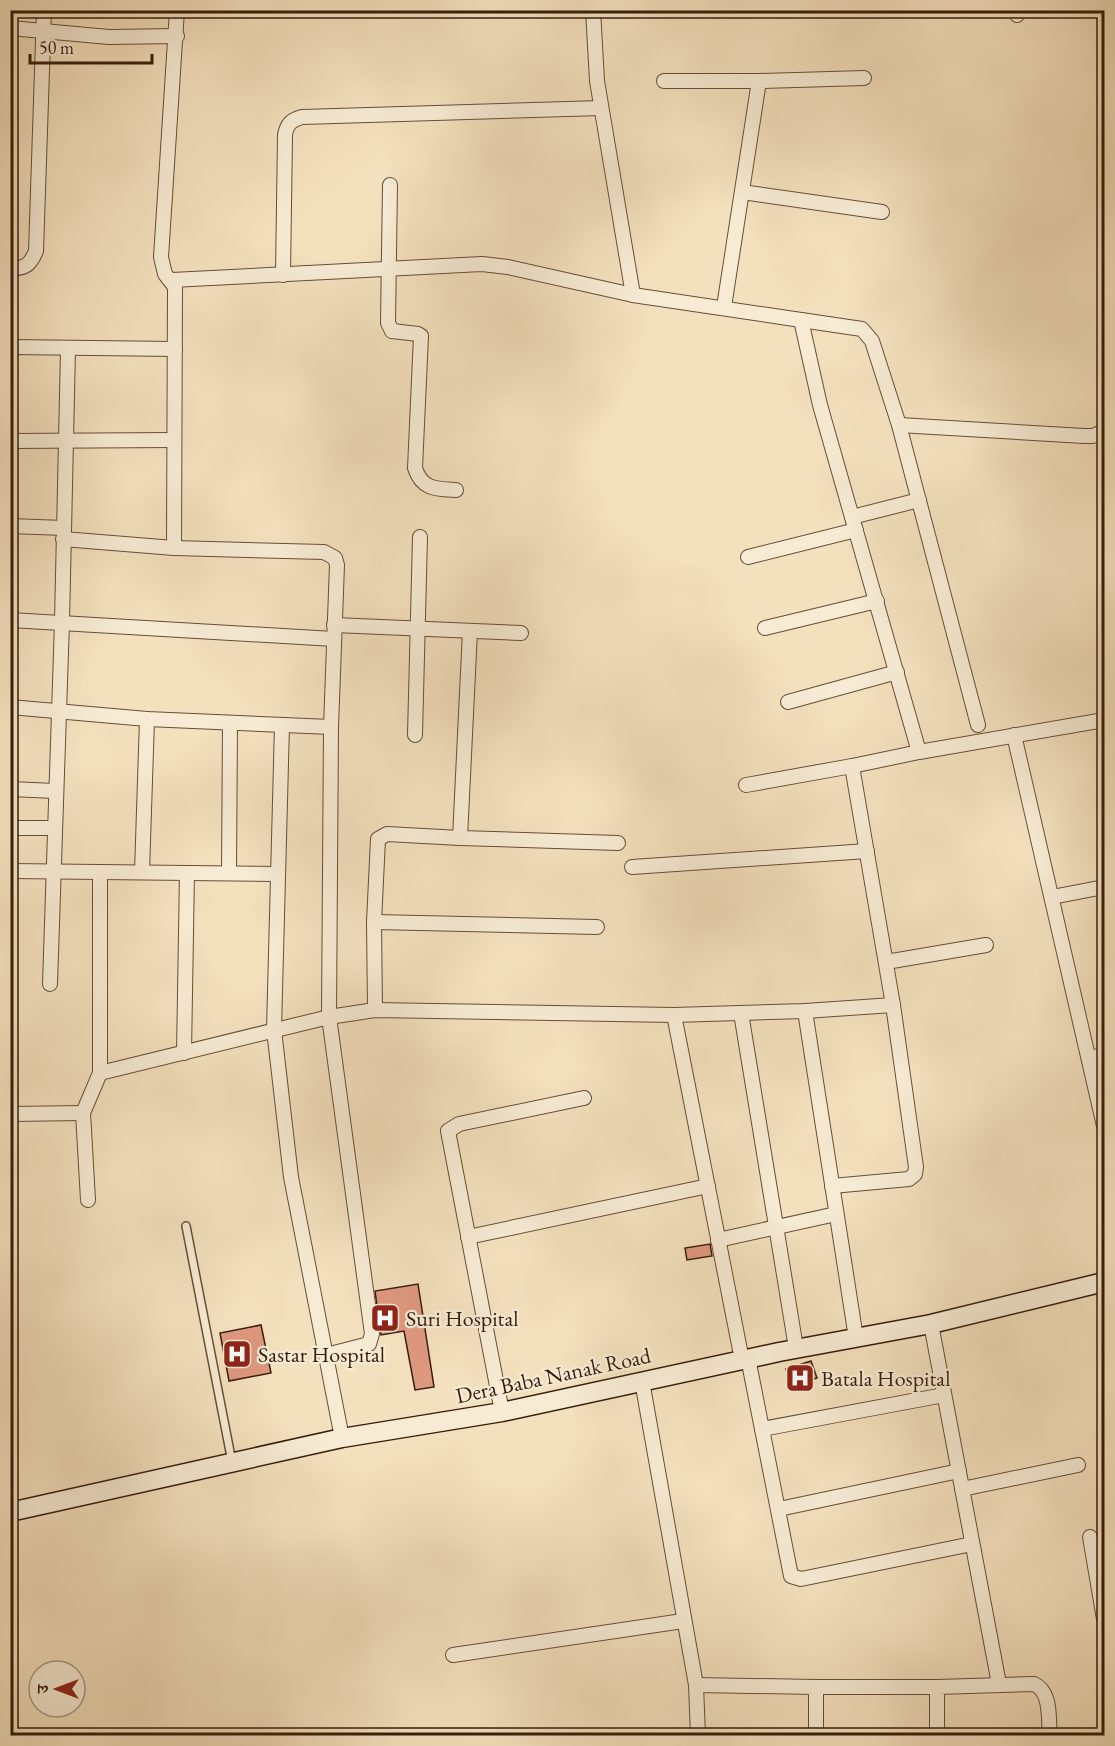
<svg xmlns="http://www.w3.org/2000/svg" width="1115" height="1746" viewBox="0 0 1115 1746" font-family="'EB Garamond','Noto Serif Devanagari',serif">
<rect width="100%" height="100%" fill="#f3e0bd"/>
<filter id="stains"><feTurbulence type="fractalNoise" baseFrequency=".00333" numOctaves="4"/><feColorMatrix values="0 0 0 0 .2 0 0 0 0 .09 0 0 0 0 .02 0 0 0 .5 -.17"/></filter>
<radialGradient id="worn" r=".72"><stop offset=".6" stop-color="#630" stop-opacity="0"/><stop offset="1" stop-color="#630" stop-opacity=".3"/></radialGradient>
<g fill="#df9880" stroke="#361d0b" stroke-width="1.5">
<path d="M 710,1244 L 712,1256 L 687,1260 L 685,1248 Z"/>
<path d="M 418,1284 L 434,1387 L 415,1390 L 404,1331 L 381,1335 L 375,1291 Z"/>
<path d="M 261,1325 L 271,1373 L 229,1381 L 220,1333 Z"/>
<path d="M 811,1361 L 817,1378 L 792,1386 L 786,1369 Z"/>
</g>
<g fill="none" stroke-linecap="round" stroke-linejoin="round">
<g stroke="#654e38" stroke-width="10">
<path id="service" d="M 186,1226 L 232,1462"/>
</g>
<g stroke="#654e38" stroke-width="16">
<g id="minor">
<path d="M 593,10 L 597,81 L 633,295"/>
<path d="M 1017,15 L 1017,10"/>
<path d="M 10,28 L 109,37 L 177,36"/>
<path d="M 664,81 L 759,81"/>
<path d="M 390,185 L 388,323 L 392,331 L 418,334 L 421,336 L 415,468 C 422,490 437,489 456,490"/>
<path d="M 742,192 L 882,212"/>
<path d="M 10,269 C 26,268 30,265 36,251 L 44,10"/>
<path d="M 283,275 L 285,135 C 287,124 291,120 302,117 L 601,108"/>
<path d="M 172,280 L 482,264 L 508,267 L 633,295 L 801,320 L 820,405 L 919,752"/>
<path d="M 724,307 L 759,81 L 864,78"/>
<path d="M 801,320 L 862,329 L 872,341 L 899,425 L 978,725"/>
<path d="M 10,347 L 175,349"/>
<path d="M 899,425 L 1084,436 L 1093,436 L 1104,431"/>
<path d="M 10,441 L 174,440"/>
<path d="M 852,517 L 919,500"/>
<path d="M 10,526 L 64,528"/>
<path d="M 63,539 L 174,548 L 324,552 L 335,558 L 337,565 L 331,727 L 329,1017 L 372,1334 L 369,1344 L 326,1355"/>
<path d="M 174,548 L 175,287 L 165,274 L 161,257 L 177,10"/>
<path d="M 748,557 L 856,530"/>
<path d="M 10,620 L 334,639"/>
<path d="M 334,625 L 521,633"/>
<path d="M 765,628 L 877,601"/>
<path d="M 788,702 L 897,672"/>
<path d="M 10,707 L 147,719 L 331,727"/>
<path d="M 282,725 L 274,1030 L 291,1177 L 342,1438"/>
<path d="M 415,735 L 420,537"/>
<path d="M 1014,735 L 1104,1126"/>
<path d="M 746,785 L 852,766"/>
<path d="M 10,789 L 55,791"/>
<path d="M 10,828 L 54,828"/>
<path d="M 460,838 L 618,843"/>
<path d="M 632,867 L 867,851"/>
<path d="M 10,871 L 278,874"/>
<path d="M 142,872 L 147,719"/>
<path d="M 229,873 L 230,723"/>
<path d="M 1052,897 L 1104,887"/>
<path d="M 374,922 L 597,927"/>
<path d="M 886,962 L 986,945"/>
<path d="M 50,984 L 62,622 L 68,349"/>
<path d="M 375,1010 L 374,922 L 378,839 L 387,834 L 460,838 L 470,631"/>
<path d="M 805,1011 L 856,1338"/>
<path d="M 741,1013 L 796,1348"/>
<path d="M 674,1015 L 742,1360"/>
<path d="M 184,1053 L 187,873"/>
<path d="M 1089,1059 L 1104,1054"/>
<path d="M 100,1073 L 329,1017 L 375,1010 L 674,1015 L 805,1011 L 893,1005"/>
<path d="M 10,1114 L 83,1113"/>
<path d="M 832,1186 L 909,1179 L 915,1174 L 916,1167 L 893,1005 L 852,766 L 919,752 L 1104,720"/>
<path d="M 88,1200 L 83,1113 L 100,1073 L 100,872"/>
<path d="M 468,1237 L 708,1186"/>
<path d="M 718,1240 L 836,1214"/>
<path d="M 931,1324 L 999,1684"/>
<path d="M 748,1358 L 791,1576 L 801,1579 L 972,1544"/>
<path d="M 642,1381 L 696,1685 L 698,1736"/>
<path d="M 502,1412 L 448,1131 L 459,1124 L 584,1098"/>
<path d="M 762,1429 L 944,1395"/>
<path d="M 962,1489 L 1078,1465"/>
<path d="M 779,1509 L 959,1471"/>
<path d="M 1090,1537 L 1104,1619"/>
<path d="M 453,1655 L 683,1621"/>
<path d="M 696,1685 L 816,1687 L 816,1736"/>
<path d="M 816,1687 L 937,1687"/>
<path d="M 937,1736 L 937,1687 L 1034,1684 C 1052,1692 1048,1719 1050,1736"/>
</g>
</g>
<g stroke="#361d0b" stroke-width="21">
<path id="secondary" d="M 10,1512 L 342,1438 L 502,1412 L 779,1352 L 931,1324 L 1104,1282"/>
</g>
<use href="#service" stroke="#f7ebd4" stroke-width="7"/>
<use href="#minor" stroke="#f7ebd4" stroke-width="14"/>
<use href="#secondary" stroke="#f7ebd4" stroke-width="18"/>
</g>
<defs>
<g id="hospital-square" transform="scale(1.5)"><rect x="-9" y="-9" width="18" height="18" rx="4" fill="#8f2418" stroke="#f7ebd4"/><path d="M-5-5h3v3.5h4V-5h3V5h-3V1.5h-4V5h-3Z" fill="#fff"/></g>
</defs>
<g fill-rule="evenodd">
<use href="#hospital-square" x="385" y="1318"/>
<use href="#hospital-square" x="237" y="1354"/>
<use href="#hospital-square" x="800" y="1378"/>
</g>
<g text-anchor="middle" stroke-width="4.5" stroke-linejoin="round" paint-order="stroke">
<g font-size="22" fill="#361d0b" stroke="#f7ebd4" text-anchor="start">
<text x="406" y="1326">Suri Hospital</text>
<text x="258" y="1362">Sastar Hospital</text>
<text x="821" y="1386">Batala Hospital</text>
</g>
<g font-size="22" fill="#361d0b" stroke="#f7ebd4">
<text transform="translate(553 1375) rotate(-12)" y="8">Dera Baba Nanak Road</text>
</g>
</g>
<rect width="1115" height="1746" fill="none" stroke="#f3e0bd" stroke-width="36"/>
<rect x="12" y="12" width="1091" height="1722" fill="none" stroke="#361d0b" stroke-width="3"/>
<rect x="18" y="18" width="1079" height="1710" fill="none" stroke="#361d0b" stroke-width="1.5"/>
<g transform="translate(57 1689) rotate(270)"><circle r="28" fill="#f7ebd4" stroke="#aa9984" stroke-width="1.5"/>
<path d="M0-4.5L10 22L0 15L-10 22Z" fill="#8f2418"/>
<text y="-9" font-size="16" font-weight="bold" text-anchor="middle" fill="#361d0b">उ</text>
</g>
<path d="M30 54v9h122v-9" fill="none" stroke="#361d0b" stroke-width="3"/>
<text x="39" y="54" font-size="18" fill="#361d0b" stroke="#f7ebd4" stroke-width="4.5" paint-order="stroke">50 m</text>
<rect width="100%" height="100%" filter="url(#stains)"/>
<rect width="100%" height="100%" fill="url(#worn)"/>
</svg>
